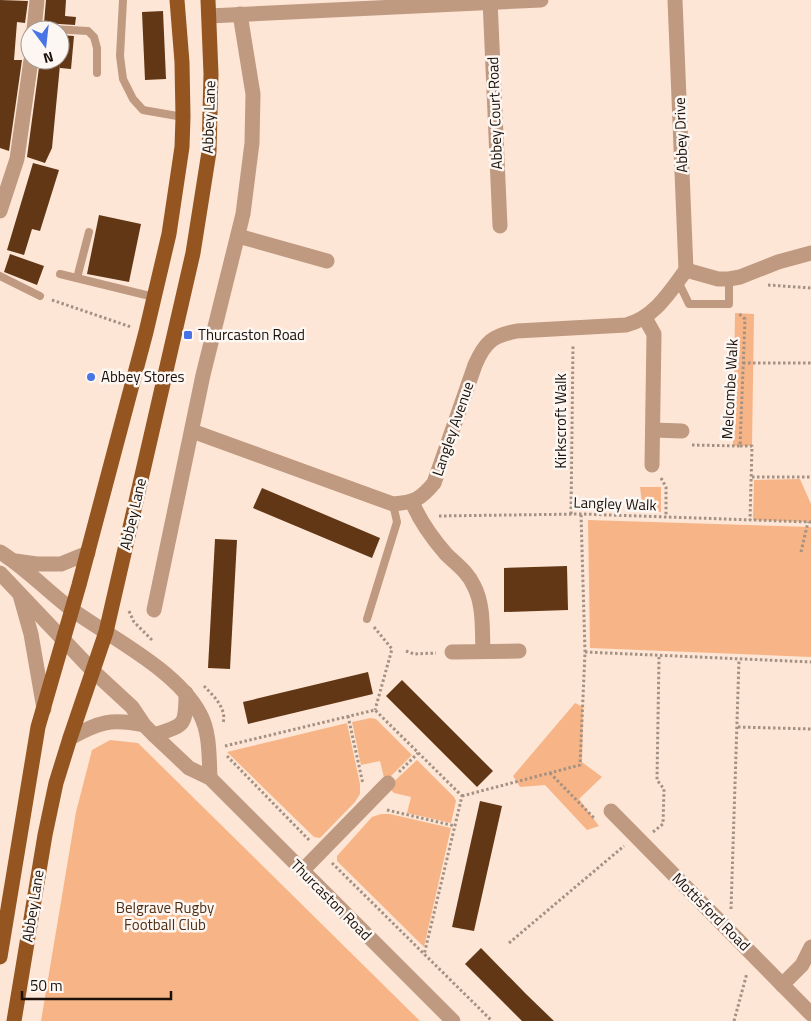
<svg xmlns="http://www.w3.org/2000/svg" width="811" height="1021" viewBox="0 0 811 1021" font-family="'Titillium Web',sans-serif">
<rect width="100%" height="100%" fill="#fee6d6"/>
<g fill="#f7b587">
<path d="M 735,313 L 754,314 L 752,446 L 733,446 Z"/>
<path d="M 800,479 L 811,504 L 811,522 L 753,520 L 754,480 Z"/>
<path d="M 640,487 L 661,487 L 661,512 L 643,512 Z"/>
<path d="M 588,520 L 811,527 L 811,657 L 590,648 Z"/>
<path d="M 575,703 L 583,707 L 582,762 L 602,777 L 579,799 L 599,826 L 587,830 L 545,785 L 520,787 L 513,776 Z"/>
<path d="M 371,718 L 376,719 L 412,755 L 385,782 L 380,761 L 361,765 L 352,722 Z"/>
<path d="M 347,723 L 360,784 L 360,794 L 355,802 L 320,838 L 314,837 L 227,752 Z"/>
<path d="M 110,740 L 138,743 L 420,1021 L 41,1021 L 76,812 L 92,750 Z"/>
<path d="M 417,760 L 454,797 L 456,801 L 451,823 L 407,813 L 411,797 L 394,793 L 388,787 Z"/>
<path d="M 381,814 L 390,814 L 451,828 L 424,947 L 337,861 L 337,856 L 372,817 Z"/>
</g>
<g fill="#613716">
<path d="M 0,0 L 28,1 L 25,23 L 17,22 L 14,60 L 22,60 L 9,151 L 0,148 Z"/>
<path d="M 46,0 L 66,0 L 65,16 L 76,17 L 75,25 L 44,23 Z"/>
<path d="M 163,11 L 166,79 L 145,80 L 142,12 Z"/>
<path d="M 60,35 L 74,36 L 71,69 L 60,68 L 60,65 L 52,148 L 45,163 L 27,157 L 40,60 L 60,60 Z"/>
<path d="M 33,163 L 59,170 L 40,231 L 32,229 L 24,255 L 7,250 Z"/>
<path d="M 99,215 L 141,224 L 129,282 L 87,274 Z"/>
<path d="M 10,254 L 44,266 L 37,285 L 4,272 Z"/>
<path d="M 262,488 L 380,538 L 372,558 L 253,508 Z"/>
<path d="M 215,539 L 237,540 L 230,669 L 208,668 Z"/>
<path d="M 567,566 L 568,610 L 504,612 L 504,568 Z"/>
<path d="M 368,672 L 373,694 L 248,724 L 243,702 Z"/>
<path d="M 402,680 L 493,771 L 477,787 L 386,696 Z"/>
<path d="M 480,801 L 502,806 L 474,931 L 452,927 Z"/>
<path d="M 481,948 L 526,994 L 554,1021 L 522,1021 L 465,964 Z"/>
</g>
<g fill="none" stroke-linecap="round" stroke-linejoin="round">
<g stroke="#a39184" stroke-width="3" stroke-dasharray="2.5 2.5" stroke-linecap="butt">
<path d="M 768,285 L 811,288"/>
<path d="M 52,300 L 131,327"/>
<path d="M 743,363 L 811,363"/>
<path d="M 692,445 L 740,446 L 745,319 L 738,313"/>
<path d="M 740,446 L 752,446 L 750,520"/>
<path d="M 752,477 L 811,477"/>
<path d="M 661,478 L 666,487 L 666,517"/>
<path d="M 571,514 L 573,345"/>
<path d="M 439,516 L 581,514 L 811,522"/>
<path d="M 801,552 L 808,522"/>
<path d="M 129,611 L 134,622 L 153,641"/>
<path d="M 374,627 L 392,649 L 375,710"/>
<path d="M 406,651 L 414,654 L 436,653"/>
<path d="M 585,652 L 811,662"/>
<path d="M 204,686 C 214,696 227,709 223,723"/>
<path d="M 348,716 L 363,784"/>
<path d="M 738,727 L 811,729"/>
<path d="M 225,746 L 375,710 L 462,796 L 424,955"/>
<path d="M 227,756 L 310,841"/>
<path d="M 399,772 L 418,753"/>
<path d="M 550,773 L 595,819"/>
<path d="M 462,796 L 580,765 L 585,652 L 581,514"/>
<path d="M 387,810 L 455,826"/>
<path d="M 653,832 L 663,824 L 664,789 L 657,780 L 659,657"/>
<path d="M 332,863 L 492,1021"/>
<path d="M 731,909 L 739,660"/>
<path d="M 509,943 L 624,846"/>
<path d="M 734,1021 L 747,973"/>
</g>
<g stroke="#bf9a81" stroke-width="8">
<path d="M 123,0 L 120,56 L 123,79 L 133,99 L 143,110 L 183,117"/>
<path d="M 34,28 L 88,31 L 94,37 L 97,48 L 97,73"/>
<path d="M 60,274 L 154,297"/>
<path d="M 0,276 L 40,296"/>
<path d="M 77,278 L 89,232"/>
<path d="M 678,281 L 689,304 L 729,304 L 729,279"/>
<path d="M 367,619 L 397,522 L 393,504"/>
</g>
<g stroke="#bf9a81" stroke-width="15">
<path d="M 490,0 L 500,226"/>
<path d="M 675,0 L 686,270"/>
<path d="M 209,16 L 541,0"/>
<path d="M 34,30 L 37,0"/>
<path d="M 0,211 L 17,159 L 31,60"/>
<path d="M 238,236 L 327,261"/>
<path d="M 686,270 L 718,279 L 729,279 L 740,277 L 778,262 L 811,253"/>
<path d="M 645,318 L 654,334 L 652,465"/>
<path d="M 653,430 L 682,431"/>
<path d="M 192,431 L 393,504 C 414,502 420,500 434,483 L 475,365 C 485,342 492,336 517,331 L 626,325 C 654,318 670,292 686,270"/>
<path d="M 412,502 C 420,521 432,538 446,554 C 456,564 468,572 474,586 C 484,605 482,630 483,651"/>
<path d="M 0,552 C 26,568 47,591 71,609 C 111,638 177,670 200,714 C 210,732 209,757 210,778"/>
<path d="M 15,561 L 37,564 L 61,564 L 88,553"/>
<path d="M 0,573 L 93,671 L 132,707 L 144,725 L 154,735 L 189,768 L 210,778 L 453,1021"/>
<path d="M 20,595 L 31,634 L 44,709"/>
<path d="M 154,610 L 203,375 L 243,214 L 252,143 L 253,94 L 240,14"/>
<path d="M 452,652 L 519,651"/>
<path d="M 154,735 C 185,725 186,726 186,693"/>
<path d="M 70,738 C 99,722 111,718 144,725"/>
<path d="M 611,811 L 811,1014"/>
<path d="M 302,871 L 388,783"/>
<path d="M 782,985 L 802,965 L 811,947"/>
</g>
<g stroke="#955520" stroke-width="15">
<path d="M 0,957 L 38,727 L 79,585 L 146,332 L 169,234 L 182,147 L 183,117 L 182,62 L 177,0"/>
<path d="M 14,1021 L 45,835 L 56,783 L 70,738 L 106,632 L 193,253 L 209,152 L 211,74 L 208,0"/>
</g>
</g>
<g fill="#4974e6" stroke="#fdf7f3" stroke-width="2">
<rect x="183" y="330" width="10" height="10" rx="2.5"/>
<circle cx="91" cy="377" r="5"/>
</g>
<g text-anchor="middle" stroke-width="5" stroke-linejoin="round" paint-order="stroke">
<g font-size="15" fill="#1b110a" stroke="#fdf7f3">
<text transform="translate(495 113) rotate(-92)" y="5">Abbey Court Road</text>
<text transform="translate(209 117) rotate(-88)" y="5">Abbey Lane</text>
<text transform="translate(681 135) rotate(-92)" y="5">Abbey Drive</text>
<text transform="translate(730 389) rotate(-87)" y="5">Melcombe Walk</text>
<text transform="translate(561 421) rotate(-90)" y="5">Kirkscroft Walk</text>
<text transform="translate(453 429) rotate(-71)" y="5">Langley Avenue</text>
<text transform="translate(615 504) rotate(2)" y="5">Langley Walk</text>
<text transform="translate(133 514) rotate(-77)" y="5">Abbey Lane</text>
<text transform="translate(331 900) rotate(45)" y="5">Thurcaston Road</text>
<text transform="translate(33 906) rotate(-81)" y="5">Abbey Lane</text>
<text transform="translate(711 912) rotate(45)" y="5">Mottisford Road</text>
</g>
<g font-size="15" fill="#1b110a" stroke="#fdf7f3" text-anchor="start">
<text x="198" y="340">Thurcaston Road</text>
<text x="101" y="382">Abbey Stores</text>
</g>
<g font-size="15" fill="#502e14" stroke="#fdf7f3">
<text x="165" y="913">Belgrave Rugby<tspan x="165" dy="17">Football Club</tspan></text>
</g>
</g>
<g transform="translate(45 45) rotate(165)"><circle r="24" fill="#fdf7f3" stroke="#a39b96"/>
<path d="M0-4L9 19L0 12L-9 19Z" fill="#4974e6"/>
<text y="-8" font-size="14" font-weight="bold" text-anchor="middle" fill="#1b110a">N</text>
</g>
<path d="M22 991v8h149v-8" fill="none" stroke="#1b110a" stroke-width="2.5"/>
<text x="30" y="991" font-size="15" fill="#1b110a" stroke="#fdf7f3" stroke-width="4" paint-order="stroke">50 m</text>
</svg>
